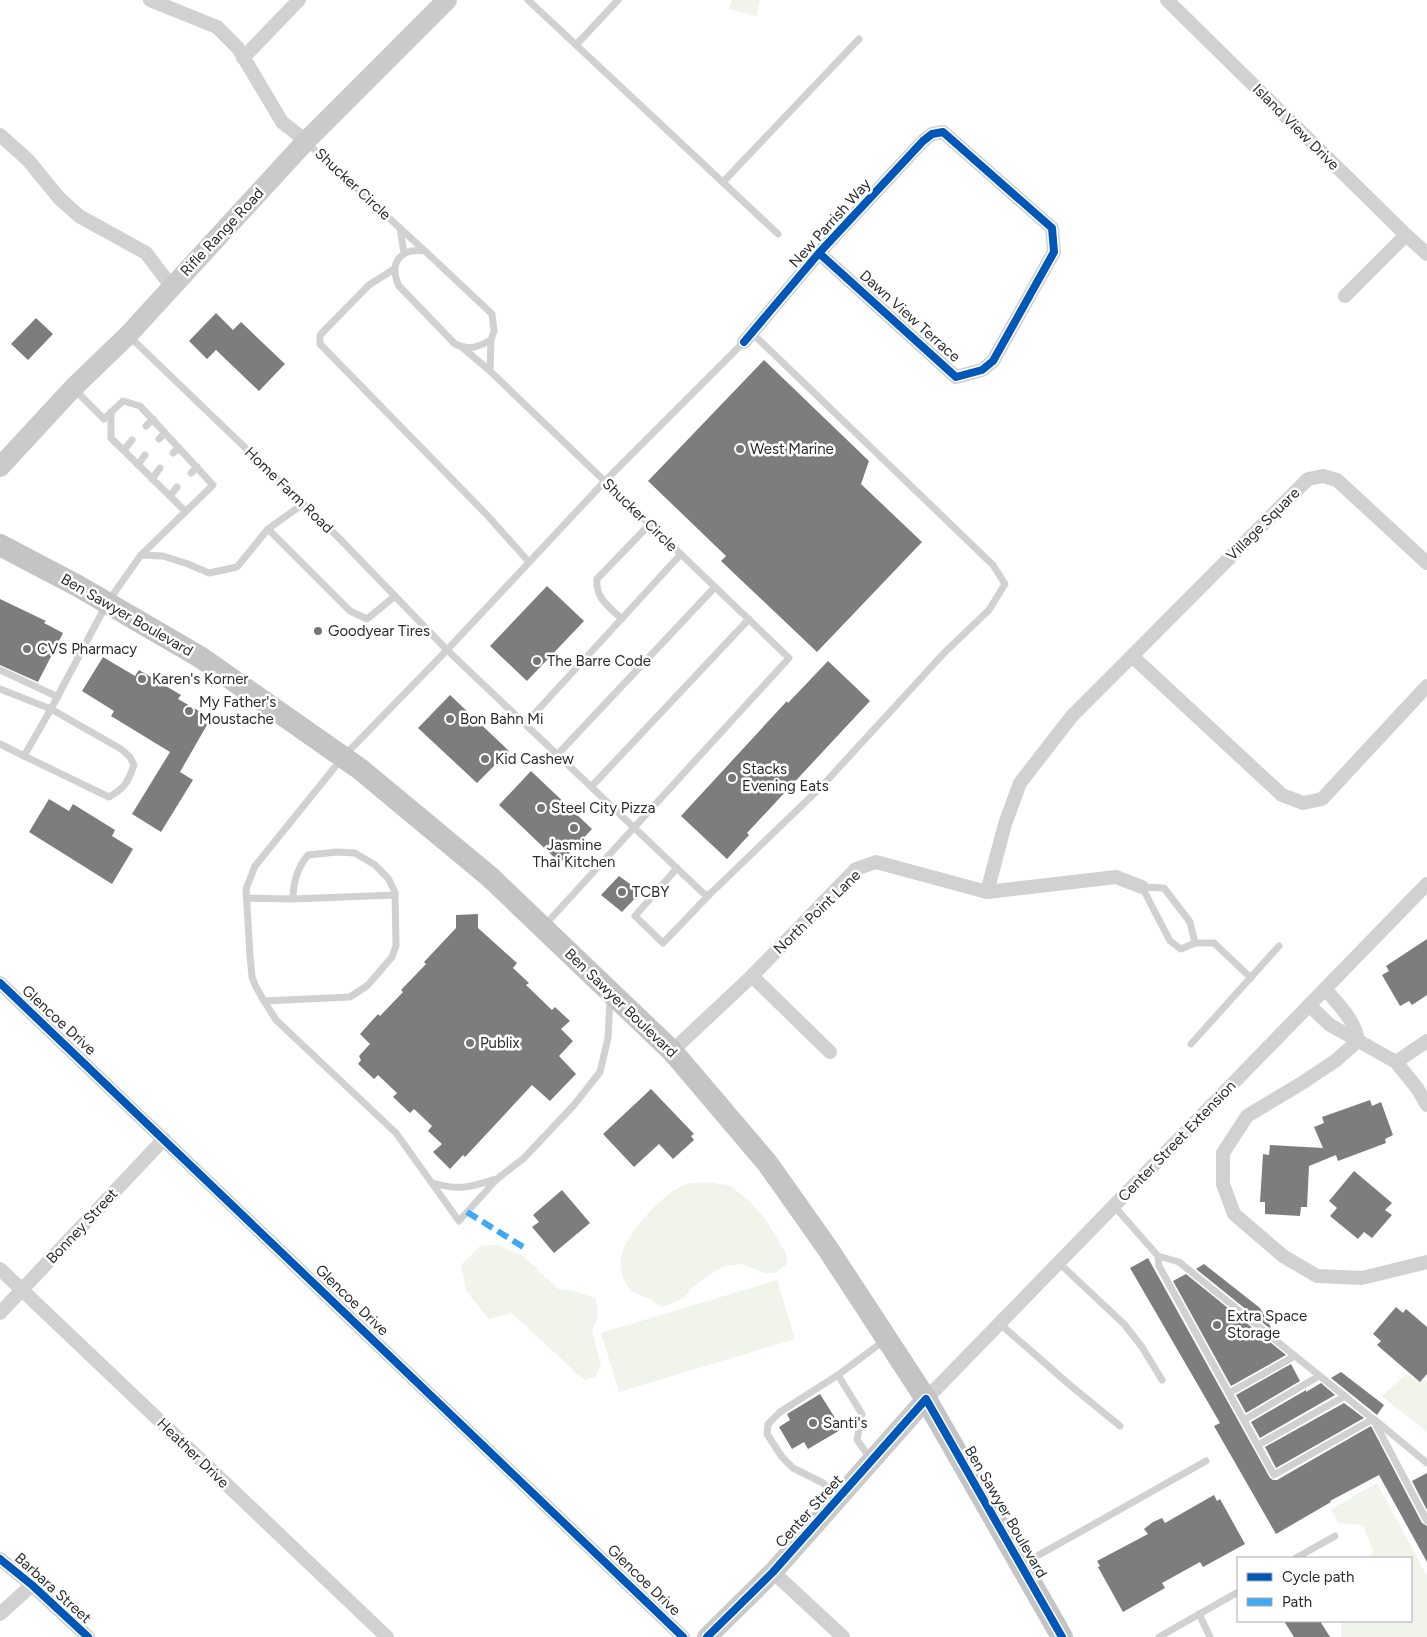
<svg xmlns="http://www.w3.org/2000/svg" width="1427" height="1637" viewBox="0 0 1427 1637" font-family="Figtree,sans-serif">
<rect width="100%" height="100%" fill="#fff"/>
<g fill="#f0f4ea">
<path d="M 732,0 L 760,0 L 756,16 L 729,9 Z"/>
<path d="M 707,1182 L 731,1186 L 750,1202 L 765,1219 L 786,1253 L 787,1264 L 775,1273 L 765,1273 L 742,1264 L 723,1266 L 694,1286 L 683,1298 L 674,1303 L 661,1307 C 656,1304 652,1300 648,1298 C 637,1295 629,1291 624,1280 C 621,1274 620,1264 621,1257 C 625,1235 665,1190 687,1184 C 693,1182 701,1183 707,1182 Z"/>
<path d="M 498,1245 L 523,1256 L 558,1289 L 571,1290 L 595,1298 C 599,1310 599,1319 592,1330 L 601,1365 L 595,1377 L 584,1380 L 512,1313 L 489,1319 L 466,1291 L 461,1265 L 480,1246 Z"/>
<path d="M 777,1280 L 795,1339 L 619,1392 L 601,1333 Z"/>
<path d="M 1406,1375 L 1427,1381 L 1427,1432 L 1382,1396 Z"/>
<path d="M 1377,1483 L 1427,1576 L 1427,1637 L 1341,1637 L 1341,1621 L 1411,1621 L 1411,1558 L 1366,1558 L 1374,1552 L 1363,1525 L 1338,1523 L 1331,1509 Z"/>
</g>
<g fill="#7d7d7d">
<path d="M 216,313 L 233,330 L 241,322 L 285,364 L 259,391 L 216,350 L 207,359 L 189,341 Z"/>
<path d="M 36,318 L 53,334 L 28,360 L 11,344 Z"/>
<path d="M 764,360 L 869,461 L 861,484 L 922,542 L 817,652 L 721,561 L 726,556 L 648,481 Z"/>
<path d="M 547,586 L 584,621 L 527,681 L 490,646 Z"/>
<path d="M 0,599 L 46,621 L 44,623 L 63,633 L 38,682 L 0,665 Z"/>
<path d="M 103,657 L 135,676 L 139,670 L 181,695 L 178,699 L 211,718 L 180,772 L 193,780 L 161,832 L 132,814 L 170,752 L 111,716 L 114,711 L 82,691 Z"/>
<path d="M 828,661 L 870,701 L 747,833 L 749,835 L 727,859 L 681,816 L 787,701 L 788,703 Z"/>
<path d="M 450,695 L 509,751 L 477,783 L 418,728 Z"/>
<path d="M 531,771 L 592,829 L 560,863 L 499,805 Z"/>
<path d="M 49,799 L 69,811 L 73,804 L 115,830 L 112,836 L 133,849 L 112,884 L 29,832 Z"/>
<path d="M 619,876 L 641,892 L 622,912 L 601,895 Z"/>
<path d="M 478,914 L 478,928 L 517,963 L 513,968 L 529,983 L 526,985 L 552,1010 L 555,1007 L 570,1021 L 561,1029 L 573,1041 L 559,1056 L 576,1074 L 550,1101 L 532,1085 L 465,1157 L 463,1155 L 450,1169 L 433,1152 L 442,1144 L 428,1131 L 432,1126 L 414,1109 L 410,1113 L 393,1097 L 397,1093 L 378,1075 L 374,1079 L 358,1064 L 361,1060 L 359,1056 L 370,1044 L 360,1034 L 378,1014 L 380,1016 L 403,992 L 401,990 L 426,964 L 424,962 L 456,928 L 456,915 Z"/>
<path d="M 1427,939 L 1427,995 L 1412,1005 L 1409,1001 L 1400,1006 L 1382,975 L 1389,971 L 1386,966 Z"/>
<path d="M 651,1089 L 694,1134 L 691,1136 L 694,1140 L 673,1159 L 659,1144 L 634,1167 L 603,1134 Z"/>
<path d="M 1370,1100 L 1372,1106 L 1381,1102 L 1393,1135 L 1385,1139 L 1386,1143 L 1338,1161 L 1336,1155 L 1309,1166 L 1307,1207 L 1301,1207 L 1300,1216 L 1265,1214 L 1265,1202 L 1260,1202 L 1263,1154 L 1269,1155 L 1270,1145 L 1323,1148 L 1314,1127 L 1324,1123 L 1322,1117 Z"/>
<path d="M 1354,1171 L 1392,1203 L 1385,1210 L 1392,1215 L 1372,1238 L 1364,1232 L 1358,1239 L 1330,1216 L 1337,1208 L 1329,1201 Z"/>
<path d="M 562,1190 L 590,1223 L 554,1253 L 532,1227 L 539,1222 L 533,1215 Z"/>
<path d="M 1148,1258 L 1270,1478 L 1273,1480 L 1277,1480 L 1371,1426 L 1422,1523 L 1427,1526 L 1427,1562 L 1379,1475 L 1330,1501 L 1331,1502 L 1276,1534 L 1214,1426 L 1220,1423 L 1130,1268 Z"/>
<path d="M 1204,1264 L 1260,1308 L 1273,1331 L 1196,1269 Z"/>
<path d="M 1186,1274 L 1286,1355 L 1231,1386 L 1173,1281 Z"/>
<path d="M 1396,1307 L 1403,1313 L 1406,1309 L 1427,1327 L 1427,1374 L 1420,1382 L 1377,1345 L 1381,1341 L 1373,1334 Z"/>
<path d="M 1291,1364 L 1300,1381 L 1246,1413 L 1236,1395 Z"/>
<path d="M 1341,1372 L 1384,1405 L 1377,1415 L 1331,1378 Z"/>
<path d="M 1321,1383 L 1335,1395 L 1260,1438 L 1251,1422 L 1306,1390 L 1306,1392 Z"/>
<path d="M 820,1394 L 842,1429 L 808,1449 L 804,1442 L 792,1449 L 779,1427 L 790,1420 L 787,1414 Z"/>
<path d="M 1344,1403 L 1364,1418 L 1276,1468 L 1265,1447 Z"/>
<path d="M 1427,1473 L 1427,1510 L 1412,1481 Z"/>
<path d="M 1214,1495 L 1217,1501 L 1220,1499 L 1245,1544 L 1203,1567 L 1200,1562 L 1162,1583 L 1165,1588 L 1123,1612 L 1098,1567 L 1100,1566 L 1097,1561 L 1148,1534 L 1144,1529 L 1153,1522 L 1162,1518 L 1165,1523 Z"/>
<path d="M 1284,1621 L 1320,1621 L 1330,1637 L 1294,1637 Z"/>
</g>
<g fill="none" stroke-linecap="round" stroke-linejoin="round">
<g stroke="#d1d1d1" stroke-width="7">
<path d="M 528,0 L 778,234"/>
<path d="M 576,45 L 618,0"/>
<path d="M 306,142 L 425,251"/>
<path d="M 723,182 L 859,39"/>
<path d="M 400,228 L 404,253"/>
<path d="M 394,269 L 369,285 L 320,335 L 320,344 L 486,514 L 529,562"/>
<path d="M 130,337 L 338,537 L 447,650 L 703,893 L 709,895 L 822,786 L 945,652 L 989,610 L 1005,584 L 993,565 L 752,333"/>
<path d="M 491,340 C 478,347 469,351 455,344 L 399,286 C 388,262 401,248 425,251 L 492,314 L 494,331 L 491,340 L 490,371 L 789,658 L 545,925"/>
<path d="M 463,348 L 490,371"/>
<path d="M 111,412 L 111,438 L 185,511"/>
<path d="M 146,426 L 153,419"/>
<path d="M 159,439 L 165,433"/>
<path d="M 124,450 L 132,440"/>
<path d="M 173,453 L 179,448"/>
<path d="M 138,465 L 145,455"/>
<path d="M 191,473 L 197,467"/>
<path d="M 152,479 L 160,468"/>
<path d="M 170,496 L 177,487"/>
<path d="M 268,529 L 350,611 L 367,619 L 395,596"/>
<path d="M 141,555 L 163,556 L 188,564 L 209,573 L 237,567 L 268,529 L 303,504"/>
<path d="M 622,619 C 609,607 595,598 597,579 L 650,524"/>
<path d="M 0,670 L 58,697"/>
<path d="M 0,689 L 51,709 L 121,749 L 130,757 L 134,765 C 128,782 125,788 109,797 L 24,756 L 51,709 L 107,603 L 141,555 L 213,485 L 140,406 L 123,401 L 104,419 L 75,390"/>
<path d="M 525,724 L 681,554"/>
<path d="M 0,744 L 24,756"/>
<path d="M 557,755 L 715,587"/>
<path d="M 591,787 L 749,619"/>
<path d="M 677,868 L 635,916 L 663,943 L 709,895"/>
<path d="M 1142,887 L 1170,941 L 1181,949 L 1195,943 L 1214,943 L 1251,978"/>
<path d="M 1142,887 L 1164,888 L 1190,922 L 1195,943"/>
<path d="M 247,898 L 293,899 C 293,882 297,868 308,855 L 337,852 L 355,853 L 375,865 L 388,878 L 395,892 L 396,946 L 392,957 L 368,985 L 350,997 L 264,1001 L 256,987 L 252,977 L 250,956 L 246,889 L 255,866 L 343,757 L 447,650 L 605,481 L 744,342"/>
<path d="M 293,899 L 395,895"/>
<path d="M 264,1001 L 276,1020 L 396,1133 L 459,1221 L 497,1179 L 524,1158 L 574,1105 L 600,1072 L 608,1038 L 610,999"/>
<path d="M 1191,1044 L 1279,946"/>
<path d="M 433,1183 C 460,1191 471,1187 496,1179"/>
<path d="M 1114,1206 L 1158,1256 L 1159,1266 L 1274,1475 L 1373,1419 L 1179,1262 L 1158,1256"/>
<path d="M 1059,1263 L 1124,1324 L 1142,1347 L 1162,1380"/>
<path d="M 1000,1324 L 1071,1386 L 1120,1426"/>
<path d="M 1229,1393 L 1295,1356"/>
<path d="M 1373,1419 L 1427,1521"/>
<path d="M 1244,1420 L 1319,1376"/>
<path d="M 1375,1420 L 1427,1463"/>
<path d="M 1258,1445 L 1345,1396"/>
<path d="M 871,1459 L 857,1440 L 862,1414 L 838,1375 L 885,1340"/>
<path d="M 838,1497 L 823,1483 L 793,1468 L 782,1457 L 767,1434 L 768,1424 L 780,1412 L 838,1375"/>
<path d="M 1296,1558 L 1335,1536"/>
<path d="M 1023,1564 L 1206,1461"/>
<path d="M 1199,1614 L 1210,1637"/>
<path d="M 1159,1637 L 1238,1592"/>
</g>
<g stroke="#d1d1d1" stroke-width="14">
<path d="M 150,0 L 217,27 L 238,48 L 282,122 L 306,141"/>
<path d="M 1167,0 L 1406,235 L 1427,254"/>
<path d="M 243,58 L 299,0"/>
<path d="M 0,135 L 28,160 L 59,198 L 79,216 L 146,253 L 171,286"/>
<path d="M 1345,296 L 1406,235"/>
<path d="M 744,342 L 819,253 L 923,141 L 932,134 L 943,132 L 1052,228 L 1054,252 L 993,361 L 982,370 L 956,377 L 819,253"/>
<path d="M 1427,563 L 1337,480 L 1323,476 L 1308,479 L 1132,656 L 1282,795 L 1303,803 L 1322,799 L 1427,686"/>
<path d="M 987,892 L 1005,824 L 1020,783 L 1072,716 L 1132,656"/>
<path d="M 752,976 L 830,1052"/>
<path d="M 0,983 L 683,1637"/>
<path d="M 1325,989 C 1338,1004 1355,1020 1358,1041"/>
<path d="M 1309,1005 L 1330,1025 L 1396,1062 L 1417,1088 L 1427,1105"/>
<path d="M 1358,1041 L 1335,1061 L 1302,1083 L 1247,1116 L 1223,1153 L 1223,1184 L 1234,1214 L 1283,1256 L 1317,1276 L 1362,1278 L 1427,1262"/>
<path d="M 672,1051 L 752,976 L 856,869 L 876,862 L 987,892 L 1116,877 L 1142,887"/>
<path d="M 1396,1062 L 1427,1041"/>
<path d="M 0,1269 L 387,1637"/>
<path d="M 0,1313 L 164,1139"/>
<path d="M 926,1399 L 1427,884"/>
<path d="M 0,1559 L 32,1585 L 88,1637"/>
<path d="M 773,1572 L 843,1637"/>
<path d="M 0,1614 L 32,1585"/>
</g>
<g stroke="#cacaca" stroke-width="20">
<path d="M 0,467 L 73,388 L 128,335 L 306,141 L 447,0"/>
<path d="M 707,1637 L 773,1572 L 926,1399"/>
</g>
<path stroke="#c4c4c4" stroke-width="22" d="M 0,545 L 78,586 L 200,657 L 360,769 L 490,877 L 672,1051 L 768,1164 L 828,1249 L 926,1399 L 1062,1637"/>
<path stroke="#3fa9f5" stroke-width="6" stroke-dasharray="12 6" stroke-linecap="butt" d="M 467,1212 L 528,1250"/>
<g stroke="#fff" stroke-width="11">
<g id="cycleway">
<path d="M 744,342 L 819,253 L 923,141 L 932,134 L 943,132 L 1052,228 L 1054,252 L 993,361 L 982,370 L 956,377 L 819,253"/>
<path d="M 0,983 L 683,1637"/>
<path d="M 0,1559 L 32,1585 L 88,1637"/>
<path d="M 707,1637 L 773,1572 L 926,1399 L 1062,1637"/>
</g>
</g>
<use href="#cycleway" stroke="#0057b8" stroke-width="8"/>
</g>
<g fill="#767676" stroke="#fff" stroke-width="2">
<circle cx="740" cy="449" r="5"/>
<circle cx="318" cy="631" r="5"/>
<circle cx="27" cy="649" r="5"/>
<circle cx="537" cy="661" r="5"/>
<circle cx="142" cy="679" r="5"/>
<circle cx="189" cy="711" r="5"/>
<circle cx="450" cy="719" r="5"/>
<circle cx="485" cy="759" r="5"/>
<circle cx="732" cy="778" r="5"/>
<circle cx="541" cy="808" r="5"/>
<circle cx="574" cy="828" r="5"/>
<circle cx="622" cy="892" r="5"/>
<circle cx="470" cy="1043" r="5"/>
<circle cx="1217" cy="1325" r="5"/>
<circle cx="813" cy="1423" r="5"/>
</g>
<g text-anchor="middle" stroke-width="5" stroke-linejoin="round" paint-order="stroke">
<g font-size="15" fill="#2c2c2c" stroke="#fff">
<text transform="translate(1296 127) rotate(45)" y="5">Island View Drive</text>
<text transform="translate(353 184) rotate(43)" y="5">Shucker Circle</text>
<text transform="translate(830 223) rotate(-48)" y="5">New Parrish Way</text>
<text transform="translate(222 232) rotate(-47)" y="5">Rifle Range Road</text>
<text transform="translate(910 316) rotate(42)" y="5">Dawn View Terrace</text>
<text transform="translate(289 490) rotate(44)" y="5">Home Farm Road</text>
<text transform="translate(640 515) rotate(44)" y="5">Shucker Circle</text>
<text transform="translate(1263 524) rotate(-45)" y="5">Village Square</text>
<text transform="translate(127 615) rotate(30)" y="5">Ben Sawyer Boulevard</text>
<text transform="translate(817 912) rotate(-44)" y="5">North Point Lane</text>
<text transform="translate(621 1003) rotate(44)" y="5">Ben Sawyer Boulevard</text>
<text transform="translate(59 1020) rotate(43)" y="5">Glencoe Drive</text>
<text transform="translate(1177 1141) rotate(-46)" y="5">Center Street Extension</text>
<text transform="translate(82 1226) rotate(-47)" y="5">Bonney Street</text>
<text transform="translate(352 1300) rotate(44)" y="5">Glencoe Drive</text>
<text transform="translate(193 1453) rotate(44)" y="5">Heather Drive</text>
<text transform="translate(809 1511) rotate(-48)" y="5">Center Street</text>
<text transform="translate(1006 1512) rotate(60)" y="5">Ben Sawyer Boulevard</text>
<text transform="translate(644 1580) rotate(44)" y="5">Glencoe Drive</text>
<text transform="translate(53 1588) rotate(42)" y="5">Barbara Street</text>
</g>
<g font-size="15" fill="#2c2c2c" stroke="#fff" text-anchor="start">
<text x="750" y="454">West Marine</text>
<text x="328" y="636">Goodyear Tires</text>
<text x="37" y="654">CVS Pharmacy</text>
<text x="547" y="666">The Barre Code</text>
<text x="152" y="684">Karen's Korner</text>
<text x="199" y="707">My Father's<tspan x="199" dy="17">Moustache</tspan></text>
<text x="460" y="724">Bon Bahn Mi</text>
<text x="495" y="764">Kid Cashew</text>
<text x="742" y="774">Stacks<tspan x="742" dy="17">Evening Eats</tspan></text>
<text x="551" y="813">Steel City Pizza</text>
<text x="574" y="850" text-anchor="middle">Jasmine<tspan x="574" dy="17">Thai Kitchen</tspan></text>
<text x="632" y="897">TCBY</text>
<text x="480" y="1048">Publix</text>
<text x="1227" y="1321">Extra Space<tspan x="1227" dy="17">Storage</tspan></text>
<text x="823" y="1428">Santi's</text>
</g>
</g>
<rect x="1237" y="1557" width="175" height="65" fill="#ffffff" stroke="#ababab"/>
<rect x="1247" y="1573" width="25" height="8" fill="#0057b8" stroke="#ababab"/>
<text x="1282" y="1582" font-size="15" fill="#2c2c2c">Cycle path</text>
<rect x="1247" y="1598" width="25" height="8" fill="#3fa9f5" stroke="#ababab"/>
<text x="1282" y="1607" font-size="15" fill="#2c2c2c">Path</text>
</svg>
